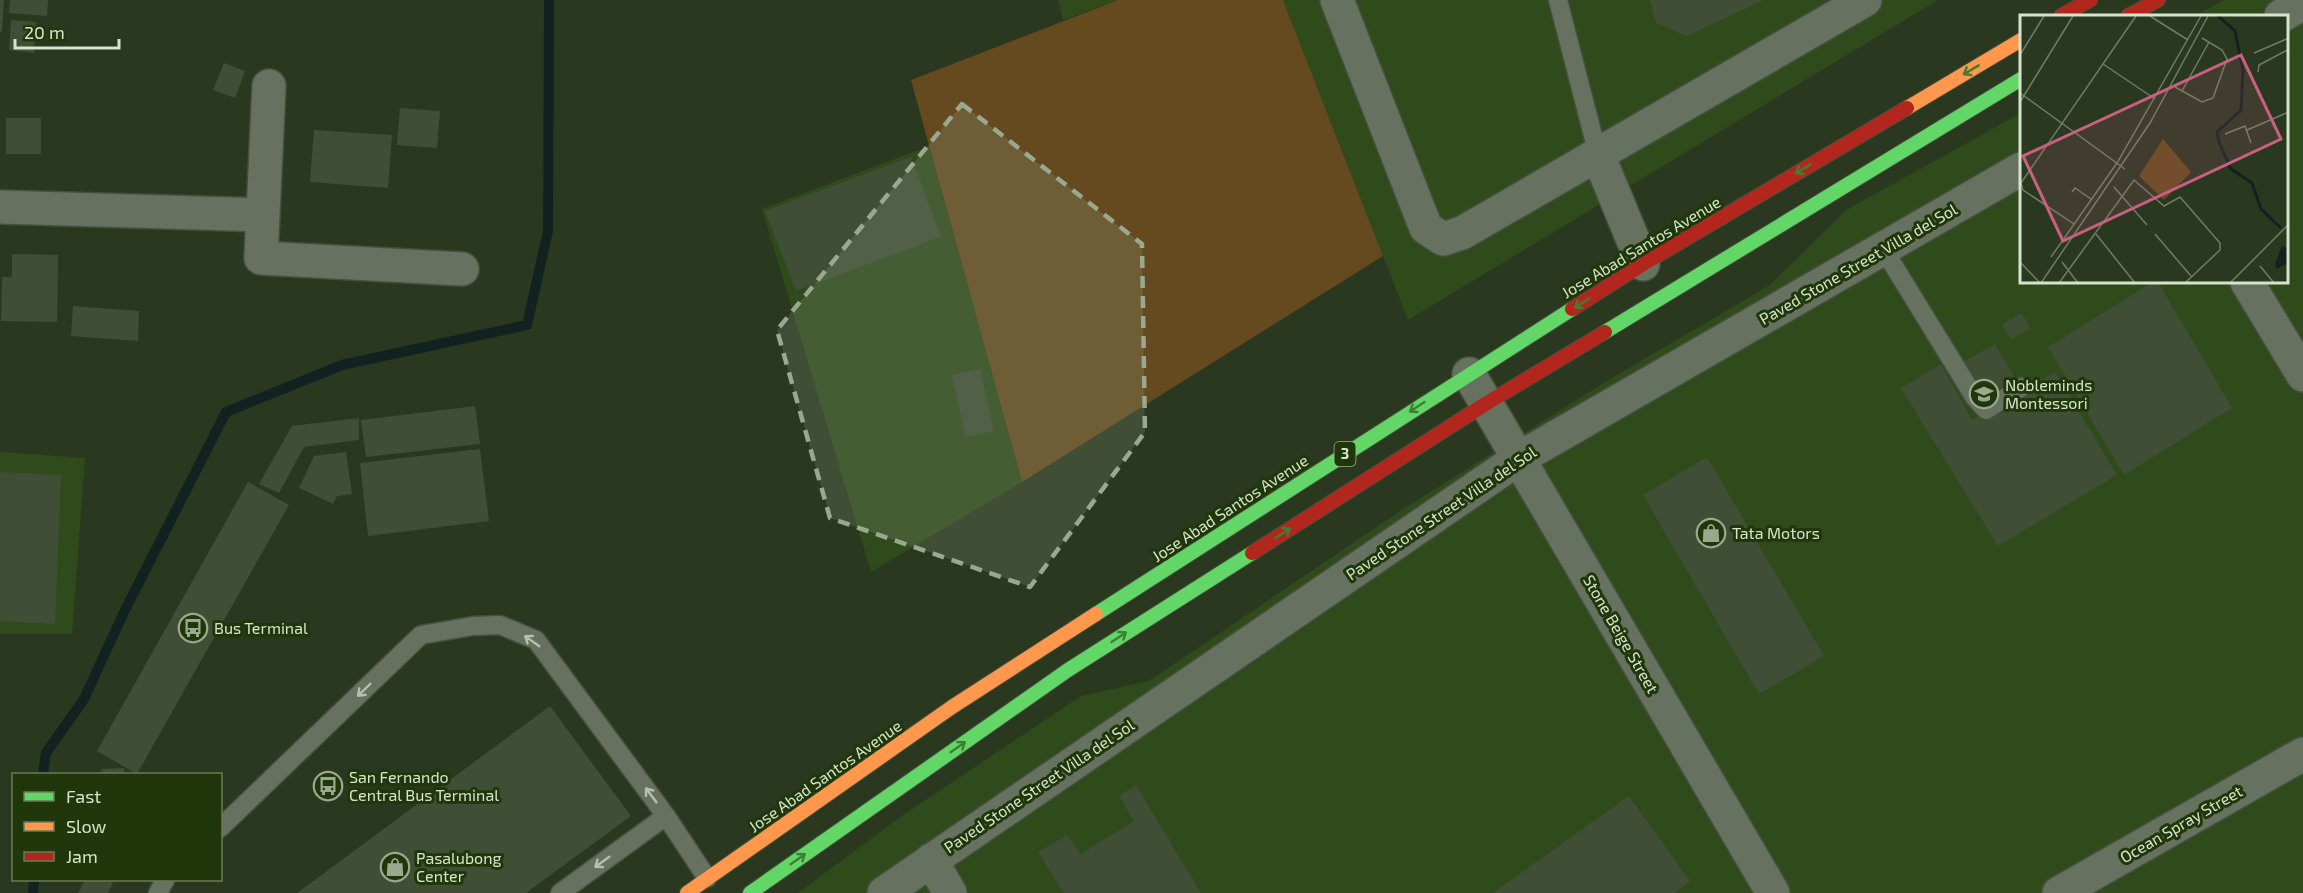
<svg xmlns="http://www.w3.org/2000/svg" width="2303" height="893" viewBox="0 0 2303 893" font-family="'Exo 2',sans-serif">
<rect width="100%" height="100%" fill="#2a3820"/>
<g fill="#2f4a1b">
<path d="M 1058,0 L 1118,0 L 1063,20 Z"/>
<path d="M 1283,0 L 1938,0 L 1408,320 Z"/>
<path d="M 2224,0 L 2303,0 L 2303,893 L 798,893 L 903,815 L 1081,696 L 1149,681 L 1400,511 L 1610,379 L 1770,285 L 1846,210 L 2021,113 L 2021,282 L 2286,282 L 2286,16 L 2195,16 Z"/>
<path d="M 929,146 L 1022,482 L 871,572 L 762,209 Z"/>
<path d="M 0,452 L 85,458 L 72,634 L 0,634 Z"/>
</g>
<path fill="#644a1e" d="M 1118,0 L 1283,0 L 1383,256 L 1022,482 L 911,80 Z"/>
<g fill="none" stroke-linecap="round" stroke-linejoin="round">
<g stroke="#122220" stroke-width="10">
<path d="M 43,774 L 46,753 L 84,699 L 125,610 L 226,412 L 342,365 L 527,325 L 548,231 L 549,0"/>
<path d="M 33,893 L 34,880"/>
</g>
</g>
<g fill="#404e36">
<path d="M 0,0 L 4,0 L 2,32 L 0,32 Z"/>
<path d="M 10,0 L 48,0 L 47,16 L 9,13 Z"/>
<path d="M 1650,0 L 1763,0 L 1687,36 L 1656,23 Z"/>
<path d="M 11,20 L 36,22 L 34,53 L 9,50 Z"/>
<path d="M 224,63 L 245,71 L 235,98 L 213,90 Z"/>
<path d="M 400,108 L 440,111 L 437,148 L 397,145 Z"/>
<rect x="6" y="118" width="35" height="36"/>
<path d="M 314,130 L 392,135 L 388,188 L 310,182 Z"/>
<path d="M 911,157 L 941,237 L 796,291 L 765,211 Z"/>
<path d="M 12,254 L 58,255 L 57,322 L 1,321 L 2,277 L 12,277 Z"/>
<path d="M 2153,282 L 2158,282 L 2232,408 L 2124,475 L 2048,347 Z"/>
<path d="M 73,306 L 139,311 L 138,341 L 71,336 Z"/>
<path d="M 2021,313 L 2031,328 L 2011,340 L 2002,325 Z"/>
<path d="M 1995,344 L 2017,382 L 1984,401 L 1962,363 Z"/>
<path d="M 1941,364 L 1972,420 L 2055,372 L 2117,475 L 1998,546 L 1901,388 Z"/>
<path d="M 980,369 L 994,431 L 966,437 L 952,375 Z"/>
<path d="M 475,406 L 480,444 L 366,457 L 361,420 Z"/>
<path d="M 359,418 L 359,440 L 304,447 L 279,493 L 259,484 L 292,426 Z"/>
<path d="M 480,449 L 489,521 L 368,536 L 360,463 Z"/>
<path d="M 346,452 L 352,494 L 337,496 L 333,504 L 299,488 L 314,456 Z"/>
<path d="M 1707,457 L 1824,656 L 1759,694 L 1643,495 Z"/>
<path d="M 0,472 L 61,475 L 55,624 L 0,621 Z"/>
<path d="M 248,482 L 289,505 L 137,774 L 97,751 Z"/>
<path d="M 550,706 L 631,816 L 526,893 L 297,893 Z"/>
<path d="M 124,768 L 124,774 L 101,774 L 101,769 Z"/>
<path d="M 1136,785 L 1201,893 L 1064,893 L 1038,852 L 1067,835 L 1080,854 L 1134,821 L 1119,796 Z"/>
<path d="M 1629,796 L 1690,881 L 1674,893 L 1493,893 Z"/>
<path d="M 85,880 L 107,880 L 113,883 L 108,893 L 78,893 Z"/>
</g>
<g fill="none" stroke-linecap="round" stroke-linejoin="round">
<g stroke="#45513e" stroke-width="21">
<g id="lane">
<path d="M 1558,0 L 1598,155"/>
<path d="M 1884,250 L 1975,398 L 1986,410 L 2022,387"/>
<path d="M 220,828 L 421,635 L 473,626 L 500,625 L 536,640 L 666,816 L 707,878"/>
<path d="M 158,893 L 165,880"/>
<path d="M 560,893 L 666,816"/>
</g>
</g>
<g stroke="#45513e" stroke-width="36">
<g id="street">
<path d="M 1337,0 L 1426,228 L 1443,239 L 1462,233 L 1865,0"/>
<path d="M 2281,16 L 2303,3"/>
<path d="M 269,86 L 261,258 L 462,269"/>
<path d="M 1598,155 L 1643,264"/>
<path d="M 0,207 L 262,215"/>
<path d="M 2247,282 L 2303,375"/>
<path d="M 1469,374 L 1773,893"/>
<path d="M 931,860 L 950,893"/>
<path d="M 884,893 L 1518,459 L 2021,169"/>
<path d="M 2059,893 L 2303,754"/>
</g>
</g>
<g stroke="#45513e" stroke-width="16">
<g id="fast">
<path d="M 1605,332 L 2021,79"/>
<path d="M 1096,614 L 1572,309"/>
<path d="M 750,893 L 1068,670 L 1252,553"/>
</g>
</g>
<g stroke="#45513e" stroke-width="16">
<g id="slow">
<path d="M 1907,108 L 2021,40"/>
<path d="M 687,893 L 952,707 L 1096,614"/>
</g>
</g>
<g stroke="#45513e" stroke-width="16">
<g id="jam">
<path d="M 2061,16 L 2090,0"/>
<path d="M 2128,16 L 2158,0"/>
<path d="M 1572,309 L 1643,264 L 1907,108"/>
<path d="M 1252,553 L 1487,403 L 1605,332"/>
</g>
</g>
<use href="#lane" stroke="#66725f" stroke-width="18"/>
<use href="#street" stroke="#66725f" stroke-width="33"/>
<use href="#fast" stroke="#63d668" stroke-width="14"/>
<use href="#slow" stroke="#ff974d" stroke-width="14"/>
<use href="#jam" stroke="#b3261e" stroke-width="14"/>
</g>
<defs><path id="oneway-shaft" d="M-6 0H5M1.5-3L5.5 0L1.5 3" fill="none" stroke-width="1.6" stroke-linecap="round" stroke-linejoin="round" transform="scale(1.5)"/></defs>
<g stroke="#3e7f34">
<use href="#oneway-shaft" transform="translate(1971 70) rotate(149)"/>
<use href="#oneway-shaft" transform="translate(1803 169) rotate(149)"/>
<use href="#oneway-shaft" transform="translate(1582 303) rotate(148)"/>
<use href="#oneway-shaft" transform="translate(1417 407) rotate(147)"/>
<use href="#oneway-shaft" transform="translate(1283 533) rotate(-33)"/>
<use href="#oneway-shaft" transform="translate(1119 637) rotate(-33)"/>
<use href="#oneway-shaft" transform="translate(958 747) rotate(-35)"/>
<use href="#oneway-shaft" transform="translate(798 859) rotate(-35)"/>
</g>
<g stroke="#b4c2ab">
<use href="#oneway-shaft" transform="translate(532 641) rotate(-145)"/>
<use href="#oneway-shaft" transform="translate(364 690) rotate(136)"/>
<use href="#oneway-shaft" transform="translate(651 795) rotate(-127)"/>
<use href="#oneway-shaft" transform="translate(602 862) rotate(144)"/>
</g>
<path fill="#99a88f" fill-opacity="0.2" stroke="#99a88f" stroke-width="4.5" stroke-dasharray="12 8" stroke-linejoin="round" d="M 962,104 L 1142,244 L 1145,432 L 1030,587 L 830,518 L 777,330 Z"/>
<defs>
<g id="school-ring" transform="scale(1.5)"><circle r="9.5" fill="#1f370a" stroke="#99a88f" stroke-width="1.5"/><path d="M0-5L7-2L0 1L-7-2ZM-4 1L0 2.5L4 1V4Q0 6-4 4Z" fill="#99a88f"/></g>
<g id="shop-ring" transform="scale(1.5)"><circle r="9.5" fill="#1f370a" stroke="#99a88f" stroke-width="1.5"/><path d="M-5-2.5h2.3a2.7 3.5 0 0 1 5.4 0H5L5.5 6h-11ZM-1.5-2.5h3a1.5 2.3 0 0 0-3 0Z" fill="#99a88f"/></g>
<g id="bus-ring" transform="scale(1.5)"><circle r="9.5" fill="#1f370a" stroke="#99a88f" stroke-width="1.5"/><path d="M-5-6H5V4H4V6H2V4H-2V6H-4V4H-5ZM-3.5-4V0h7V-4ZM-3.5 1.2v1.5H-2V1.2ZM2 1.2v1.5H3.5V1.2Z" fill="#99a88f"/></g>
</defs>
<g fill-rule="evenodd">
<use href="#school-ring" x="1984" y="394"/>
<use href="#shop-ring" x="1711" y="533"/>
<use href="#bus-ring" x="193" y="628"/>
<use href="#bus-ring" x="328" y="786"/>
<use href="#shop-ring" x="395" y="867"/>
</g>
<g text-anchor="middle" stroke-width="6" stroke-linejoin="round" paint-order="stroke">
<rect fill="#1f370a" stroke="#9eb091" stroke-width="1.5" x="1334.5" y="442" width="21" height="24" rx="4.5"/>
<g font-size="15" font-weight="bold" fill="#d5e4cb">
<text x="1345" y="459">3</text>
</g>
<g font-size="16" fill="#d5e4cb" stroke="#1f370a">
<text transform="translate(1641 247) rotate(-31)" y="6">Jose Abad Santos Avenue</text>
<text transform="translate(1858 264) rotate(-30)" y="6">Paved Stone Street Villa del Sol</text>
<text transform="translate(1230 508) rotate(-33)" y="6">Jose Abad Santos Avenue</text>
<text transform="translate(1441 513) rotate(-34)" y="6">Paved Stone Street Villa del Sol</text>
<text transform="translate(1621 634) rotate(60)" y="6">Stone Beige Street</text>
<text transform="translate(825 776) rotate(-35)" y="6">Jose Abad Santos Avenue</text>
<text transform="translate(1039 786) rotate(-34)" y="6">Paved Stone Street Villa del Sol</text>
<text transform="translate(2181 824) rotate(-30)" y="6">Ocean Spray Street</text>
</g>
<g font-size="16" fill="#d5e4cb" stroke="#1f370a" text-anchor="start">
<text x="2005" y="391">Nobleminds<tspan x="2005" dy="18">Montessori</tspan></text>
<text x="1732" y="539">Tata Motors</text>
<text x="214" y="634">Bus Terminal</text>
<text x="349" y="783">San Fernando<tspan x="349" dy="18">Central Bus Terminal</tspan></text>
<text x="416" y="864">Pasalubong<tspan x="416" dy="18">Center</tspan></text>
</g>
</g>
<g transform="translate(2020 15)">
<rect width="268" height="268" fill="#2a3820"/>
<path d="M 143,124 L 171,157 L 144,185 L 119,161 Z" fill="#644a1e"/>
<path d="M 262,231 L 267,233 L 265,239 L 268,236 L 268,248 L 257,254 L 255,249 Z" fill="#122220"/>
<path fill="none" stroke="#122220" stroke-width="3" d="M 198,1 L 215,16 L 223,55 L 221,95 L 197,117 L 199,127 L 211,154 L 232,168 L 241,194 L 261,213"/>
<path fill="none" stroke="#6e7d64" stroke-width="1.5" d="M 130,1 L 168,25M 234,38 L 269,23M 0,40 L 24,1M 83,49 L 135,84M 238,57 L 239,50 L 269,34M 155,72 L 182,87 L 193,83 L 207,44 L 202,35 L 182,23M 162,76 L 189,27M 0,78 L 105,154M 0,87 L 53,1M 227,115 L 269,97M 205,119 L 225,111 L 231,128M 94,172 L 127,210M 52,177 L 55,173 L 71,184M 54,209 L 3,175 L 1,168 L 116,1M 76,219 L 115,268M 135,219 L 171,261M 31,242 L 97,148 L 181,1M 0,247 L 20,268M 42,247 L 58,268M 240,251 L 254,268M 21,268 L 130,108 L 188,1M 39,268 L 114,165 L 144,191 L 160,182 L 200,228 L 200,235 L 165,268M 210,268 L 269,209"/>
<path fill="#c95f82" fill-opacity="0.15" stroke="#c95f82" stroke-width="3" d="M 221,40 L 261,124 L 43,226 L 3,141 Z"/>
<rect width="268" height="268" fill="none" stroke="#d5e4cb" stroke-width="3"/>
</g>
<rect x="12" y="773" width="210" height="108" fill="#1f370a" stroke="#687c57" stroke-width="1.5"/>
<rect x="24" y="792" width="30" height="9" fill="#63d668" stroke="#687c57" stroke-width="1.5"/>
<text x="66" y="803" font-size="18" fill="#d5e4cb">Fast</text>
<rect x="24" y="822" width="30" height="9" fill="#ff974d" stroke="#687c57" stroke-width="1.5"/>
<text x="66" y="833" font-size="18" fill="#d5e4cb">Slow</text>
<rect x="24" y="852" width="30" height="9" fill="#b3261e" stroke="#687c57" stroke-width="1.5"/>
<text x="66" y="863" font-size="18" fill="#d5e4cb">Jam</text>
<path d="M15 39v9h104v-9" fill="none" stroke="#d5e4cb" stroke-width="3"/>
<text x="24" y="39" font-size="18" fill="#d5e4cb" stroke="#1f370a" stroke-width="4.5" paint-order="stroke">20 m</text>
</svg>
